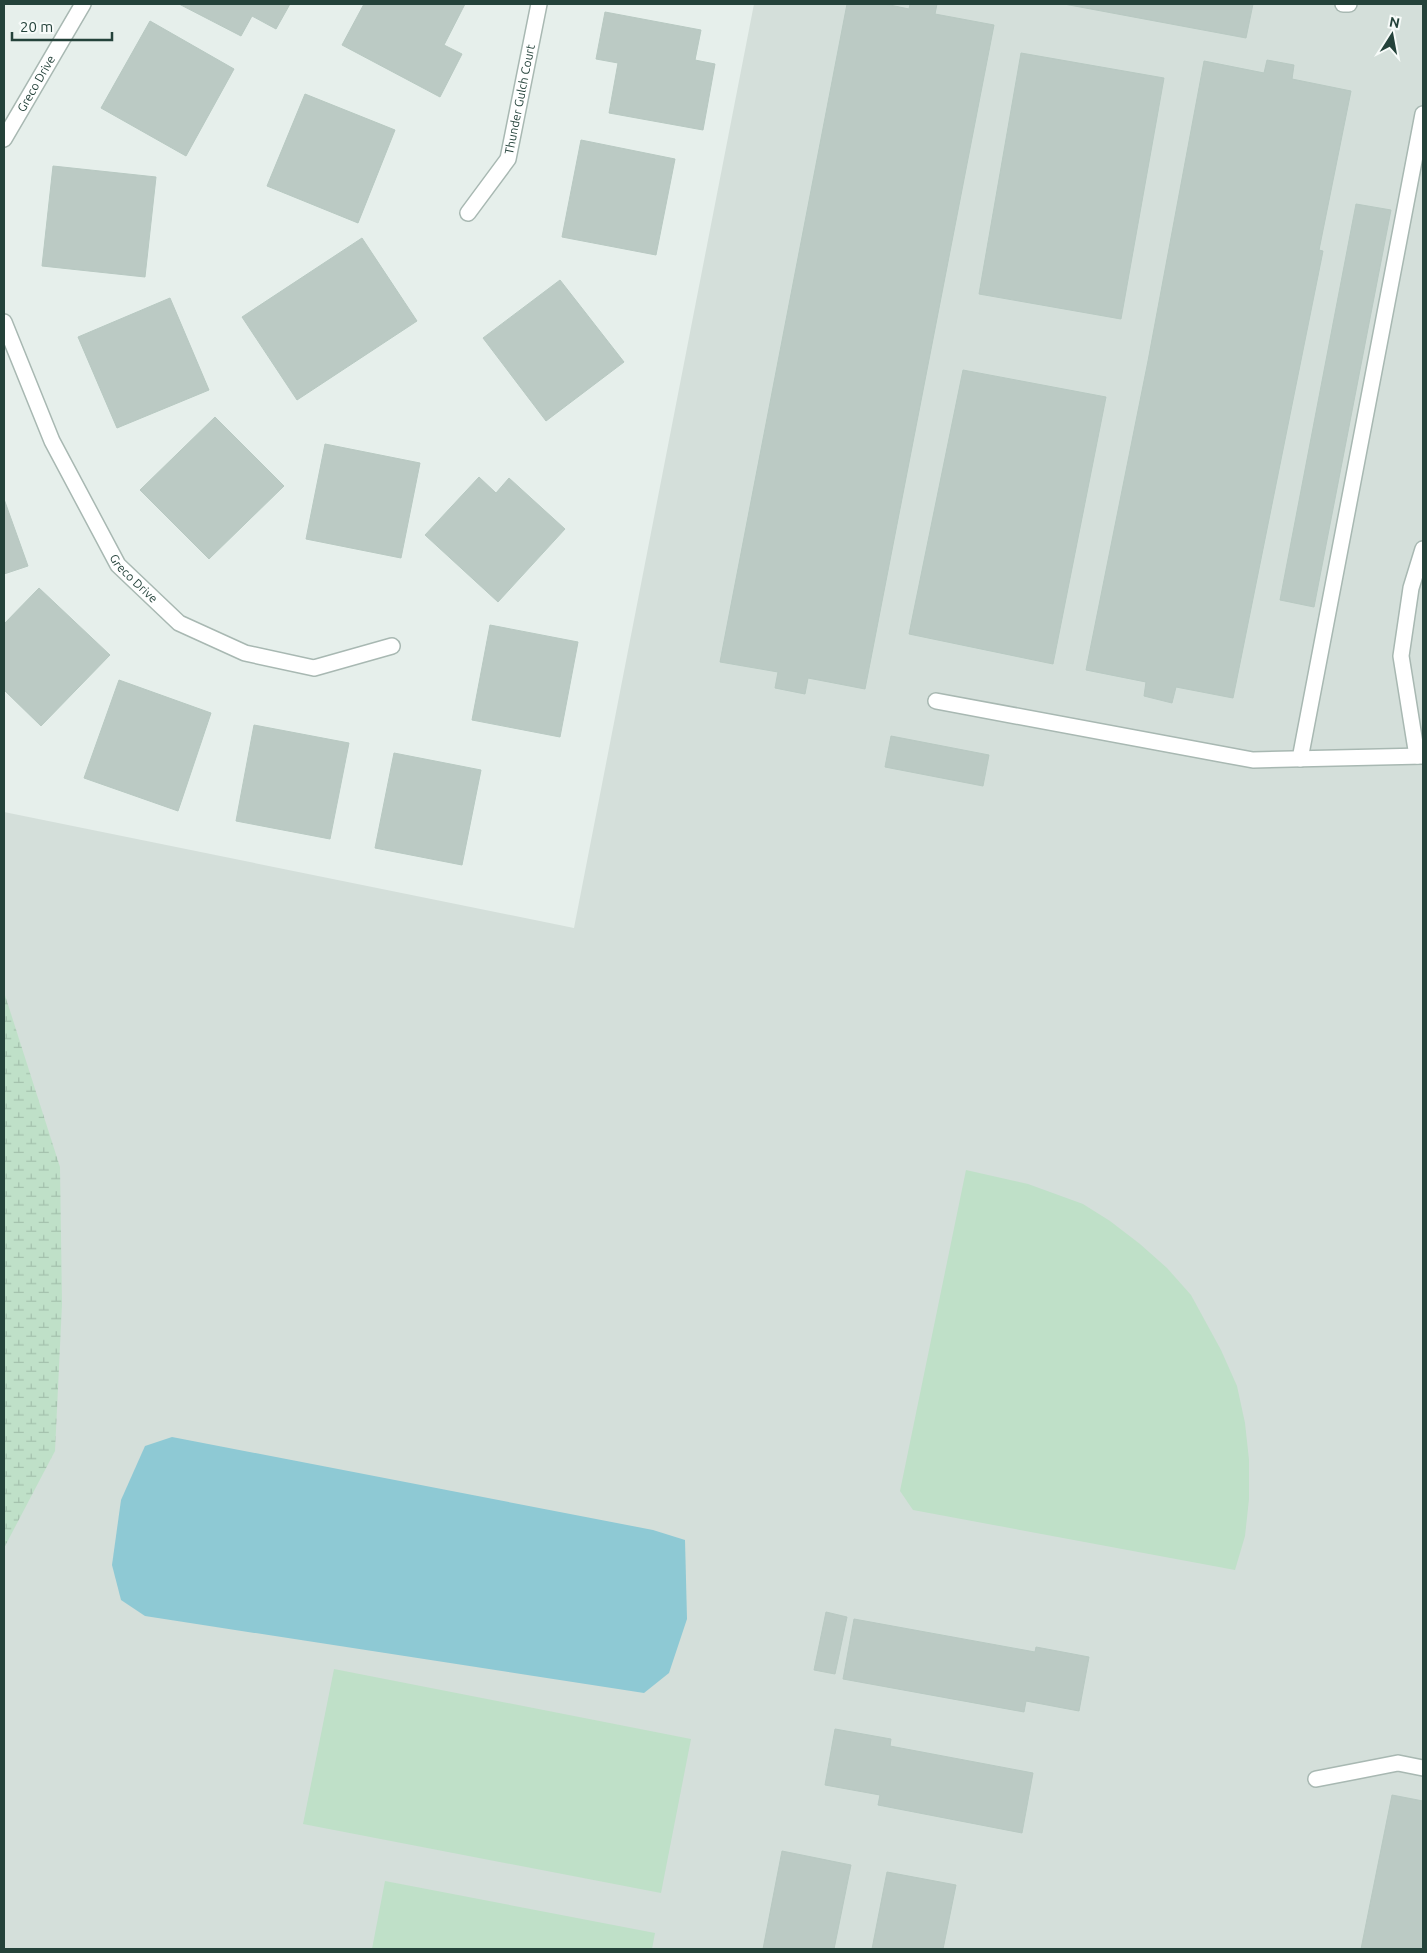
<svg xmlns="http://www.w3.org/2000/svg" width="1427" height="1953" viewBox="0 0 1427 1953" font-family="Ubuntu,sans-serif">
<defs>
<pattern id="wetland-marsh" width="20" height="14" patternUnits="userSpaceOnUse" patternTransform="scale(1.25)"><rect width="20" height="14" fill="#bfe0c8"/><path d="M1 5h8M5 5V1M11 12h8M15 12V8" fill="none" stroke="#a4c1ad"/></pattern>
</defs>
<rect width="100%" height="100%" fill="#e6efeb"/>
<path fill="#d4dfda" d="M 754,4 L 1423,4 L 1423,1949 L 4,1949 L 4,812 L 574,928 Z"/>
<path fill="url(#wetland-marsh)" d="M 4,992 L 60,1167 L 62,1304 L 55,1451 L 4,1548 Z"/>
<g fill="#bfe0c8">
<path d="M 966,1170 L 1028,1184 L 1083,1204 L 1110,1221 L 1140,1244 L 1167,1268 L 1191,1295 L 1221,1350 L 1237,1386 L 1245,1423 L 1249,1460 L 1249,1499 L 1245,1536 L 1235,1570 L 913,1510 L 900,1491 Z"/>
<path d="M 334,1669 L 691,1739 L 661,1893 L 303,1824 Z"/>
<path d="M 385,1881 L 655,1933 L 652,1949 L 372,1949 Z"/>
</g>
<path fill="#8ec9d4" d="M 172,1437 L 653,1530 L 685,1540 L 687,1619 L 669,1673 L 644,1693 L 145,1616 L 121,1600 L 112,1565 L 121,1500 L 145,1446 Z"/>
<g fill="#bbcac4" stroke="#b8c9c2">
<path d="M 179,4 L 290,4 L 276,29 L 252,16 L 241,36 Z"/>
<path d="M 364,4 L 465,4 L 444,45 L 462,54 L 440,97 L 342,45 Z"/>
<path d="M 847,4 L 885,4 L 909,9 L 910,4 L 937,4 L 935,14 L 994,25 L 865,689 L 808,678 L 805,694 L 775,688 L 778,672 L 720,662 Z"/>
<path d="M 1064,4 L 1253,4 L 1246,38 Z"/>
<path d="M 605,12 L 701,30 L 695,60 L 715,64 L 703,130 L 609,113 L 618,63 L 596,59 Z"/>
<path d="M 150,21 L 234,69 L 186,156 L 101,108 Z"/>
<path d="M 1021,53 L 1164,78 L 1121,319 L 979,294 Z"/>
<path d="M 1267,60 L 1294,65 L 1292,79 L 1351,91 L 1319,250 L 1323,251 L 1233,698 L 1176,687 L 1172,703 L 1144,696 L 1146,682 L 1086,670 L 1148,361 L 1204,61 L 1264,73 Z"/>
<path d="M 305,94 L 395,130 L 358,223 L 267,186 Z"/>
<path d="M 581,140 L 675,159 L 656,255 L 562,237 Z"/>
<path d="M 53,166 L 156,177 L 145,277 L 42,266 Z"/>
<path d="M 1356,204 L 1391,210 L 1314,607 L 1280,600 Z"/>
<path d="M 362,238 L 417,321 L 297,400 L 242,317 Z"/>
<path d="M 560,280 L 624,362 L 546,421 L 483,338 Z"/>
<path d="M 170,298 L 209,390 L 117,428 L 78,337 Z"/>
<path d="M 963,370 L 1106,397 L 1053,664 L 909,634 Z"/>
<path d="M 215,417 L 284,486 L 209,559 L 140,490 Z"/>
<path d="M 325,444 L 420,463 L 401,558 L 306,539 Z"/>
<path d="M 479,477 L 496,493 L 509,478 L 565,529 L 498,602 L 425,535 Z"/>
<path d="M 4,499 L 28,566 L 4,574 Z"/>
<path d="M 39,588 L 110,655 L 41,726 L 4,690 L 4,624 Z"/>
<path d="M 490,625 L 578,642 L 560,737 L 472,720 Z"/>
<path d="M 119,680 L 211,713 L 178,811 L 84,778 Z"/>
<path d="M 254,725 L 349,743 L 330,839 L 236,821 Z"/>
<path d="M 891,736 L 989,755 L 983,786 L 885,767 Z"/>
<path d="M 394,753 L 481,770 L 462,865 L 375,848 Z"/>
<path d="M 826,1612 L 847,1617 L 835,1674 L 814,1670 Z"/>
<path d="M 854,1619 L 1035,1652 L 1036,1647 L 1089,1657 L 1079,1711 L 1026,1701 L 1024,1712 L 843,1679 Z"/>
<path d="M 835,1729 L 891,1739 L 890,1746 L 1033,1773 L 1022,1833 L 878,1805 L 880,1795 L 825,1785 Z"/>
<path d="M 1392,1795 L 1423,1801 L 1423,1949 L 1361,1949 Z"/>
<path d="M 782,1851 L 851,1865 L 834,1949 L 763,1949 Z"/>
<path d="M 887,1872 L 956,1885 L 943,1949 L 872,1949 Z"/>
</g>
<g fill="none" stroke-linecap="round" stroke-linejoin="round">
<g stroke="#a8b8b2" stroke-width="18">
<g id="minor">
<path d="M 1343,4 L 1349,4"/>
<path id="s1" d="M 4,139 L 83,4"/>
<path id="s2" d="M 468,213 L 508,159 L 539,4"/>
<path id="s3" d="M 4,322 L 52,441 L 118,565 L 179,623 L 245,653 L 314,668 L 392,646"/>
<path d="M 936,701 L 1253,760 L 1423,756"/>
<path d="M 1417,756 L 1401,656 L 1411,588 L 1423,549"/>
<path d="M 1300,759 L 1423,114"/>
<path d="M 1316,1779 L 1398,1763 L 1423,1768"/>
</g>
</g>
<use href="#minor" stroke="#fff" stroke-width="15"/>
</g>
<g text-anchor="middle" stroke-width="5" stroke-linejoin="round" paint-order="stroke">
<g font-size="12" fill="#24423a" stroke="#f7fbf9">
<text dy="4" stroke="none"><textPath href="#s1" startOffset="64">Greco Drive</textPath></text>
<text dy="4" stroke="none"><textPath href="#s2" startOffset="128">Thunder Gulch Court</textPath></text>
<text dy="4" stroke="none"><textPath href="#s3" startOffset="289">Greco Drive</textPath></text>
</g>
</g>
<rect width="1427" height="1953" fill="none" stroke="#24423a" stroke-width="10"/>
<g transform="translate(1392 35) rotate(11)" stroke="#f7fbf9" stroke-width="4" paint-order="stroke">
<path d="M0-4L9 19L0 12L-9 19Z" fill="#24423a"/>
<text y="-8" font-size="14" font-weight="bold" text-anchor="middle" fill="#24423a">N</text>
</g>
<path d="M12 32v8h100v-8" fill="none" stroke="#24423a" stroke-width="2.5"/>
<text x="20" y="32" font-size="15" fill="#24423a" stroke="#f7fbf9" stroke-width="4" paint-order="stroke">20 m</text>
</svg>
